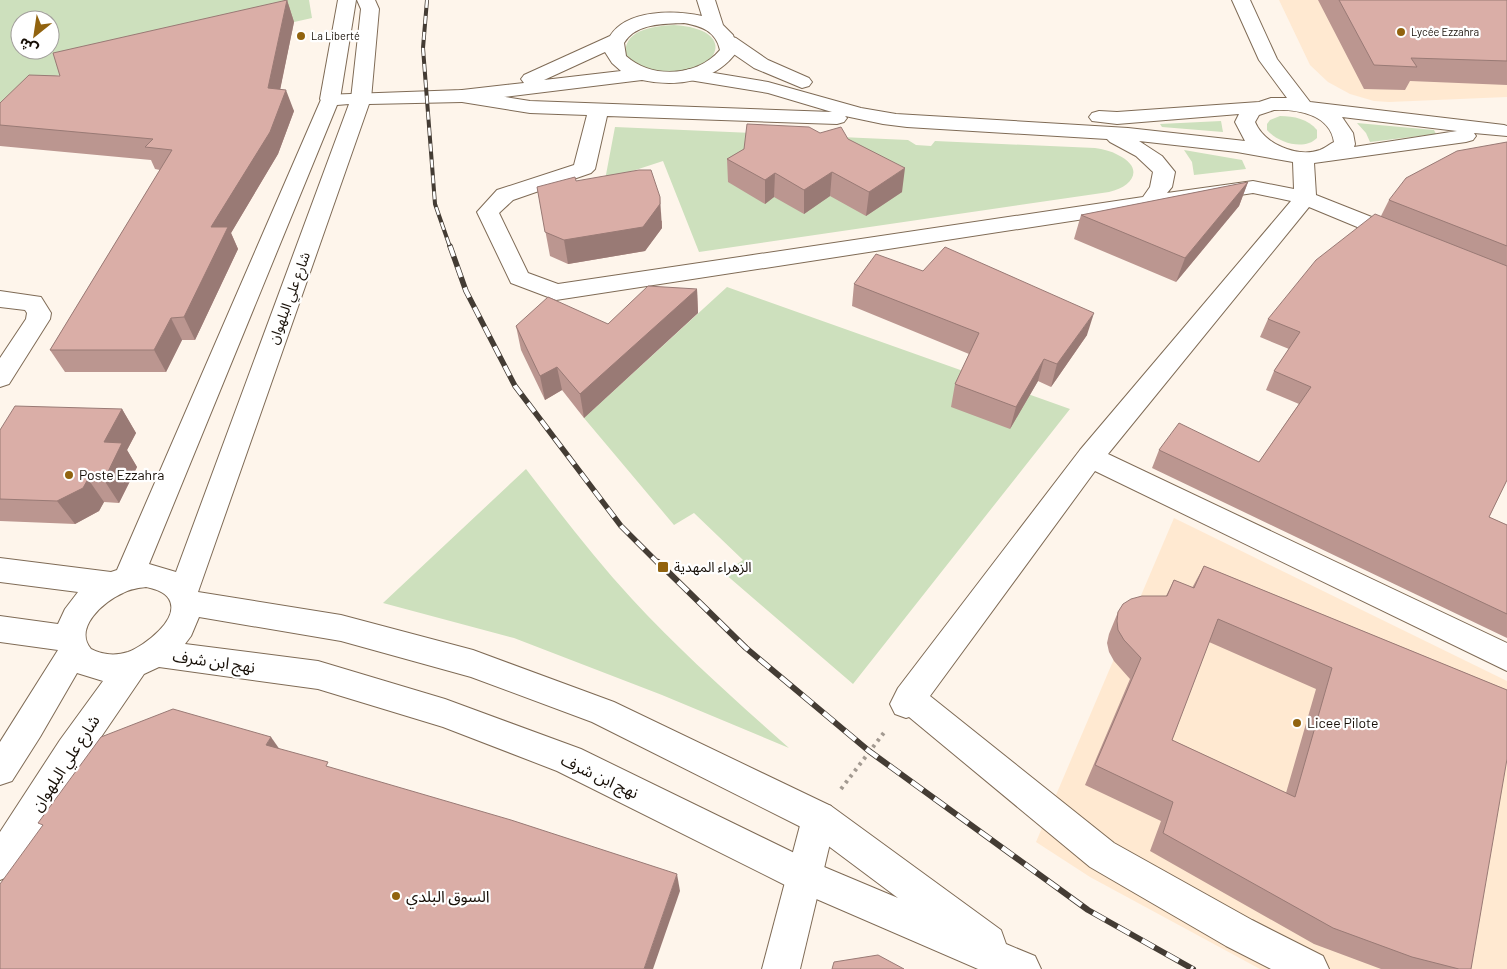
<svg xmlns="http://www.w3.org/2000/svg" width="1507" height="969" viewBox="0 0 1507 969" font-family="Barlow,'Noto Sans Arabic',sans-serif">
<rect width="100%" height="100%" fill="#fef5eb"/>
<g fill="#ffe9d1">
<path d="M 1279,0 L 1507,0 L 1507,97 L 1389,102 L 1374,101 L 1350,94 L 1328,82 L 1310,65 Z"/>
<path d="M 1174,518 L 1507,681 L 1507,969 L 1260,969 L 1090,877 L 1036,842 Z"/>
</g>
<g fill="#cde0bd" fill-rule="evenodd">
<path d="M 0,0 L 309,0 L 312,18 L 28,82 L 0,107 ZM 20,20 L 50,20 L 50,50 L 20,50 Z"/>
<path d="M 674,25 C 741,29 719,76 665,72 C 660,72 654,72 649,71 C 641,69 633,62 626,57 C 621,30 653,26 674,25 Z"/>
<path d="M 1280,116 C 1294,116 1308,119 1317,130 L 1317,138 C 1304,151 1278,143 1267,130 L 1267,124 L 1270,120 Z"/>
<path d="M 1221,121 L 1223,132 L 1162,127 L 1160,124 Z"/>
<path d="M 1357,123 L 1434,130 L 1436,134 L 1370,142 L 1366,133 Z"/>
<path d="M 615,127 L 908,140 L 916,145 L 931,146 L 935,141 L 1095,148 C 1103,149 1111,151 1118,155 C 1145,168 1133,187 1109,192 L 699,252 L 663,161 L 605,180 Z"/>
<path d="M 1184,150 L 1242,160 L 1246,169 L 1194,175 L 1192,162 Z"/>
<path d="M 727,287 L 1070,409 L 853,684 L 724,573 L 743,560 L 694,513 L 674,525 L 584,418 Z"/>
<path d="M 526,469 C 560,513 594,558 632,599 C 681,652 735,700 789,748 L 662,695 L 514,638 L 383,603 Z"/>
</g>
<g fill="none" stroke-linecap="round" stroke-linejoin="round">
<g stroke="#7f6b56" stroke-width="2">
<g id="minor">
<path d="M 338,0 L 356,0 L 340,99 L 337,103 L 330,105 L 323,103 L 320,99 Z"/>
<path d="M 357,0 L 375,0 L 379,9 L 371,99 L 368,103 L 361,105 L 354,103 L 351,99 L 361,9 Z"/>
<path d="M 1232,0 L 1250,0 L 1277,59 L 1310,102 L 1504,125 L 1507,126 L 1507,136 L 1474,133 L 1476,136 L 1473,140 L 1466,142 L 1314,163 L 1316,195 L 1407,231 L 1410,236 L 1407,241 L 1399,243 L 1391,241 L 1309,207 L 1108,454 L 1507,643 L 1507,671 L 1095,471 L 930,696 L 1114,843 L 1252,920 L 1323,956 L 1329,969 L 1271,969 L 1226,946 L 1090,867 L 909,717 L 906,718 L 895,714 L 890,704 L 898,688 L 1080,450 L 1291,201 L 1253,193 L 556,300 L 511,283 L 477,212 L 497,190 L 574,165 L 587,115 L 530,113 L 462,102 L 455,100 L 452,96 L 455,92 L 462,90 L 530,101 L 832,112 L 768,93 L 683,79 L 680,75 L 683,71 L 690,69 L 768,82 L 861,108 L 896,114 L 1128,128 L 1245,141 L 1235,122 L 1239,114 L 1117,124 L 1092,121 L 1089,117 L 1092,113 L 1099,111 L 1117,112 L 1259,102 L 1271,98 L 1287,98 L 1259,60 ZM 1274,110 C 1297,109 1330,114 1334,142 C 1330,144 1325,148 1320,150 C 1297,158 1264,144 1255,122 L 1259,115 ZM 607,116 L 837,124 L 844,122 L 847,118 L 845,116 L 883,124 L 907,127 L 1107,139 L 1110,142 L 1136,156 L 1153,172 L 1150,187 L 1143,197 L 558,284 L 528,273 L 499,213 L 513,200 L 591,173 L 595,169 ZM 1342,117 L 1457,131 L 1354,147 L 1355,144 L 1353,133 ZM 1139,141 L 1237,152 L 1293,162 L 1294,189 L 1253,181 L 1167,193 L 1172,187 L 1175,172 L 1162,156 Z"/>
<path d="M 729,36 L 736,38 L 768,60 L 809,78 L 812,82 L 809,86 L 802,88 L 754,68 L 722,46 L 720,42 L 722,38 Z"/>
<path d="M 0,291 L 41,297 L 51,313 L 50,319 L 9,384 L 0,387 L 0,358 L 26,319 L 27,313 L 25,310 L 0,307 Z"/>
<path d="M 819,802 L 831,806 L 836,818 L 800,969 L 762,969 L 802,818 L 807,806 Z"/>
</g>
</g>
<g stroke="#7f6b56" stroke-width="2">
<path id="major" d="M 697,0 L 715,0 L 723,25 L 733,35 L 738,50 C 717,81 678,88 642,80 L 462,102 L 369,104 L 198,592 L 341,615 L 473,650 L 614,702 L 831,806 L 1001,930 L 1006,944 L 1035,956 L 1041,969 L 978,969 L 791,888 L 557,771 L 443,727 L 318,689 L 159,667 L 144,674 L 84,762 L 12,875 L 0,880 L 0,832 L 60,740 L 103,681 L 77,673 L 40,737 L 12,781 L 0,785 L 0,742 L 58,650 L 0,642 L 0,616 L 58,624 L 65,609 L 78,592 L 0,582 L 0,558 L 111,572 L 117,570 L 323,95 L 462,90 L 524,83 L 521,79 L 524,75 L 610,36 C 627,9 675,10 702,16 ZM 684,23 C 701,26 716,31 720,50 C 697,77 652,79 626,56 L 624,43 C 636,23 663,24 684,23 ZM 605,52 L 612,63 L 621,71 L 544,80 ZM 349,104 L 176,572 L 149,564 L 337,105 ZM 146,587 C 154,589 164,591 169,599 C 181,619 144,646 128,652 C 116,656 102,655 91,649 C 73,628 104,601 123,593 C 130,589 138,588 146,587 ZM 199,617 L 341,641 L 471,677 L 592,722 L 807,830 L 898,898 L 817,864 L 581,749 L 445,699 L 318,661 L 185,644 L 191,636 Z"/>
</g>
<path stroke="#a39a91" stroke-width="4" stroke-dasharray="3 4.5" stroke-linecap="butt" d="M 841,789 L 886,730"/>
<use href="#minor" fill="#fff" fill-rule="evenodd"/>
<use href="#major" fill="#fff" fill-rule="evenodd"/>
<g stroke="#443c34" stroke-width="4">
<path id="rail-far2" d="M 427,0 L 423,48 L 435,204 L 450,247"/>
</g>
<g stroke="#443c34" stroke-width="5.5">
<path id="rail-far1" d="M 450,246 L 466,291 L 515,386 L 621,526 L 659,564"/>
</g>
<g stroke="#443c34" stroke-width="6">
<path id="rail" d="M 658,562 L 746,648 L 869,751 L 1088,910 L 1193,969"/>
</g>
<use href="#rail-far2" stroke="#fff" stroke-width="2.5" stroke-dasharray="8" stroke-linecap="butt"/>
<use href="#rail-far1" stroke="#fff" stroke-width="4" stroke-dasharray="11" stroke-linecap="butt"/>
<use href="#rail" stroke="#fff" stroke-width="4.5" stroke-dasharray="14" stroke-linecap="butt"/>
</g>
<g fill="#bb9690" fill-rule="evenodd">
<path d="M 287,0 L 294,22 L 280,89 L 294,111 L 278,154 L 231,233 L 238,249 L 195,340 L 182,340 L 166,372 L 65,372 L 50,350 L 160,170 L 155,169 L 151,160 L 0,146 L 0,103 L 60,76 Z"/>
<path d="M 1318,0 L 1507,0 L 1507,85 L 1410,81 L 1405,90 L 1364,89 Z"/>
<path d="M 820,133 L 848,139 L 902,192 L 866,216 L 830,196 L 804,214 L 774,197 L 765,204 L 728,182 L 727,159 L 744,149 Z"/>
<path d="M 1507,142 L 1507,480 L 1489,517 L 1507,525 L 1507,638 L 1152,468 L 1159,450 L 1259,462 L 1299,404 L 1266,390 L 1274,371 L 1289,349 L 1260,337 L 1268,319 L 1381,216 L 1389,200 Z"/>
<path d="M 576,181 L 662,221 L 662,228 L 645,251 L 568,264 L 550,256 L 537,187 Z"/>
<path d="M 1248,182 L 1239,206 L 1176,282 L 1074,239 L 1081,215 Z"/>
<path d="M 854,284 L 1087,335 L 1051,387 L 1038,381 L 1010,429 L 951,407 L 955,384 L 969,354 L 852,306 Z"/>
<path d="M 697,289 L 698,313 L 584,418 L 562,390 L 545,400 L 521,350 L 516,326 L 608,324 Z"/>
<path d="M 122,409 L 136,433 L 127,450 L 137,467 L 119,503 L 104,502 L 99,511 L 75,524 L 0,521 L 0,430 Z"/>
<path d="M 1204,566 L 1507,690 L 1471,969 L 1381,969 L 1314,944 L 1150,851 L 1161,821 L 1085,785 L 1130,679 L 1114,661 L 1109,652 L 1107,643 L 1109,634 L 1118,612 L 1166,596 L 1174,580 L 1192,588 ZM 1209,642 L 1316,689 L 1286,793 L 1172,740 Z"/>
</g>
<g fill="#997a75">
<path d="M 287,0 L 294,22 L 276,110 L 268,88 Z"/>
<path d="M 286,90 L 294,111 L 278,154 L 231,233 L 238,249 L 195,340 L 184,317 L 211,227 Z"/>
<path d="M 905,168 L 902,192 L 866,216 L 869,192 Z"/>
<path d="M 832,172 L 830,196 L 804,214 L 804,190 Z"/>
<path d="M 775,173 L 774,197 L 765,204 L 765,180 Z"/>
<path d="M 1248,182 L 1239,206 L 1176,282 L 1185,258 Z"/>
<path d="M 660,197 L 662,228 L 645,251 L 568,264 L 564,240 Z"/>
<path d="M 697,289 L 698,313 L 584,418 L 580,394 Z"/>
<path d="M 1094,313 L 1087,335 L 1051,387 L 1057,364 Z"/>
<path d="M 171,318 L 182,340 L 166,372 L 154,350 Z"/>
<path d="M 1044,359 L 1038,381 L 1010,429 L 1016,407 Z"/>
<path d="M 557,367 L 562,390 L 545,400 L 540,376 Z"/>
<path d="M 122,409 L 136,433 L 127,450 L 137,467 L 119,503 L 104,480 L 104,442 Z"/>
<path d="M 88,479 L 104,502 L 99,511 L 75,524 L 57,501 Z"/>
<path d="M 271,737 L 285,757 L 266,745 Z"/>
<path d="M 677,874 L 680,891 L 653,969 L 644,969 Z"/>
</g>
<g fill="#daaea7" stroke="#997a75" fill-rule="evenodd">
<path d="M 287,0 L 268,88 L 286,90 L 270,132 L 211,227 L 228,227 L 184,317 L 171,318 L 154,350 L 50,350 L 172,150 L 145,147 L 153,139 L 0,125 L 0,103 L 29,75 L 60,76 L 53,53 Z"/>
<path d="M 1339,0 L 1507,0 L 1507,61 L 1411,58 L 1417,67 L 1374,65 Z"/>
<path d="M 747,124 L 809,127 L 820,133 L 841,127 L 848,139 L 905,168 L 869,192 L 832,172 L 804,190 L 775,173 L 765,180 L 727,159 L 744,149 Z"/>
<path d="M 1507,142 L 1507,246 L 1389,200 L 1406,178 L 1457,151 Z"/>
<path d="M 639,170 L 651,170 L 660,197 L 660,204 L 643,227 L 564,240 L 545,232 L 537,187 L 575,177 L 576,181 Z"/>
<path d="M 1248,182 L 1185,258 L 1081,215 Z"/>
<path d="M 1375,214 L 1507,266 L 1507,480 L 1489,517 L 1507,525 L 1507,614 L 1159,450 L 1179,423 L 1259,462 L 1311,387 L 1274,371 L 1300,332 L 1268,319 L 1316,260 Z"/>
<path d="M 945,247 L 1094,313 L 1057,364 L 1044,359 L 1016,407 L 955,384 L 979,333 L 854,284 L 876,254 L 923,271 Z"/>
<path d="M 648,286 L 697,289 L 580,394 L 557,367 L 540,376 L 516,326 L 548,297 L 608,324 Z"/>
<path d="M 15,406 L 122,409 L 104,442 L 122,443 L 104,480 L 88,479 L 83,488 L 57,501 L 0,499 L 0,430 Z"/>
<path d="M 1204,566 L 1507,690 L 1507,759 L 1471,969 L 1459,969 L 1412,957 L 1333,928 L 1163,833 L 1173,802 L 1095,765 L 1141,658 L 1124,640 L 1118,630 L 1117,621 L 1118,612 L 1123,604 L 1131,599 L 1142,596 L 1167,596 L 1174,580 L 1194,588 ZM 1218,619 L 1332,668 L 1295,797 L 1172,740 Z"/>
<path d="M 173,709 L 271,737 L 266,745 L 328,762 L 326,766 L 511,820 L 677,874 L 644,969 L 0,969 L 0,884 L 43,825 L 38,823 L 101,737 Z"/>
<path d="M 878,955 L 904,969 L 832,969 L 834,962 Z"/>
</g>
<g fill="#91630f" stroke="#fff" stroke-width="2">
<circle cx="1401" cy="32" r="5"/>
<circle cx="301" cy="36" r="5"/>
<circle cx="69" cy="475" r="5"/>
<rect x="657" y="561" width="12" height="12" rx="2.5"/>
<circle cx="1297" cy="723" r="5"/>
<circle cx="396" cy="896" r="5"/>
</g>
<g text-anchor="middle" stroke-width="4.5" stroke-linejoin="round" paint-order="stroke">
<g font-size="11" fill="#170f07" stroke="#fff" text-anchor="start">
<text x="1411" y="36">Lycée Ezzahra</text>
<text x="311" y="40">La Liberté</text>
</g>
<g font-size="14" fill="#170f07" stroke="#fff">
<text transform="translate(289 298) rotate(-70)" y="5">شارع علي البلهوان</text>
</g>
<g font-size="14" fill="#170f07" stroke="#fff" text-anchor="start">
<text x="79" y="480">Poste Ezzahra</text>
<text x="674" y="572">الزهراء المهدية</text>
<text x="1307" y="728">Licee Pilote</text>
</g>
<g font-size="16" fill="#170f07" stroke="#fff">
<text transform="translate(214 661) rotate(8)" y="6">نهج ابن شرف</text>
<text transform="translate(65 763) rotate(-57)" y="6">شارع علي البلهوان</text>
<text transform="translate(600 776) rotate(25)" y="6">نهج ابن شرف</text>
</g>
<g font-size="16" fill="#170f07" stroke="#fff" text-anchor="start">
<text x="406" y="902">السوق البلدي</text>
</g>
</g>
<g transform="translate(35 35) rotate(210)"><circle r="24" fill="#ffffff" stroke="#a29f9c"/>
<path d="M0-4L9 19L0 12L-9 19Z" fill="#91630f"/>
<text y="-8" font-size="14" font-weight="bold" text-anchor="middle" fill="#170f07">ش</text>
</g>
</svg>
